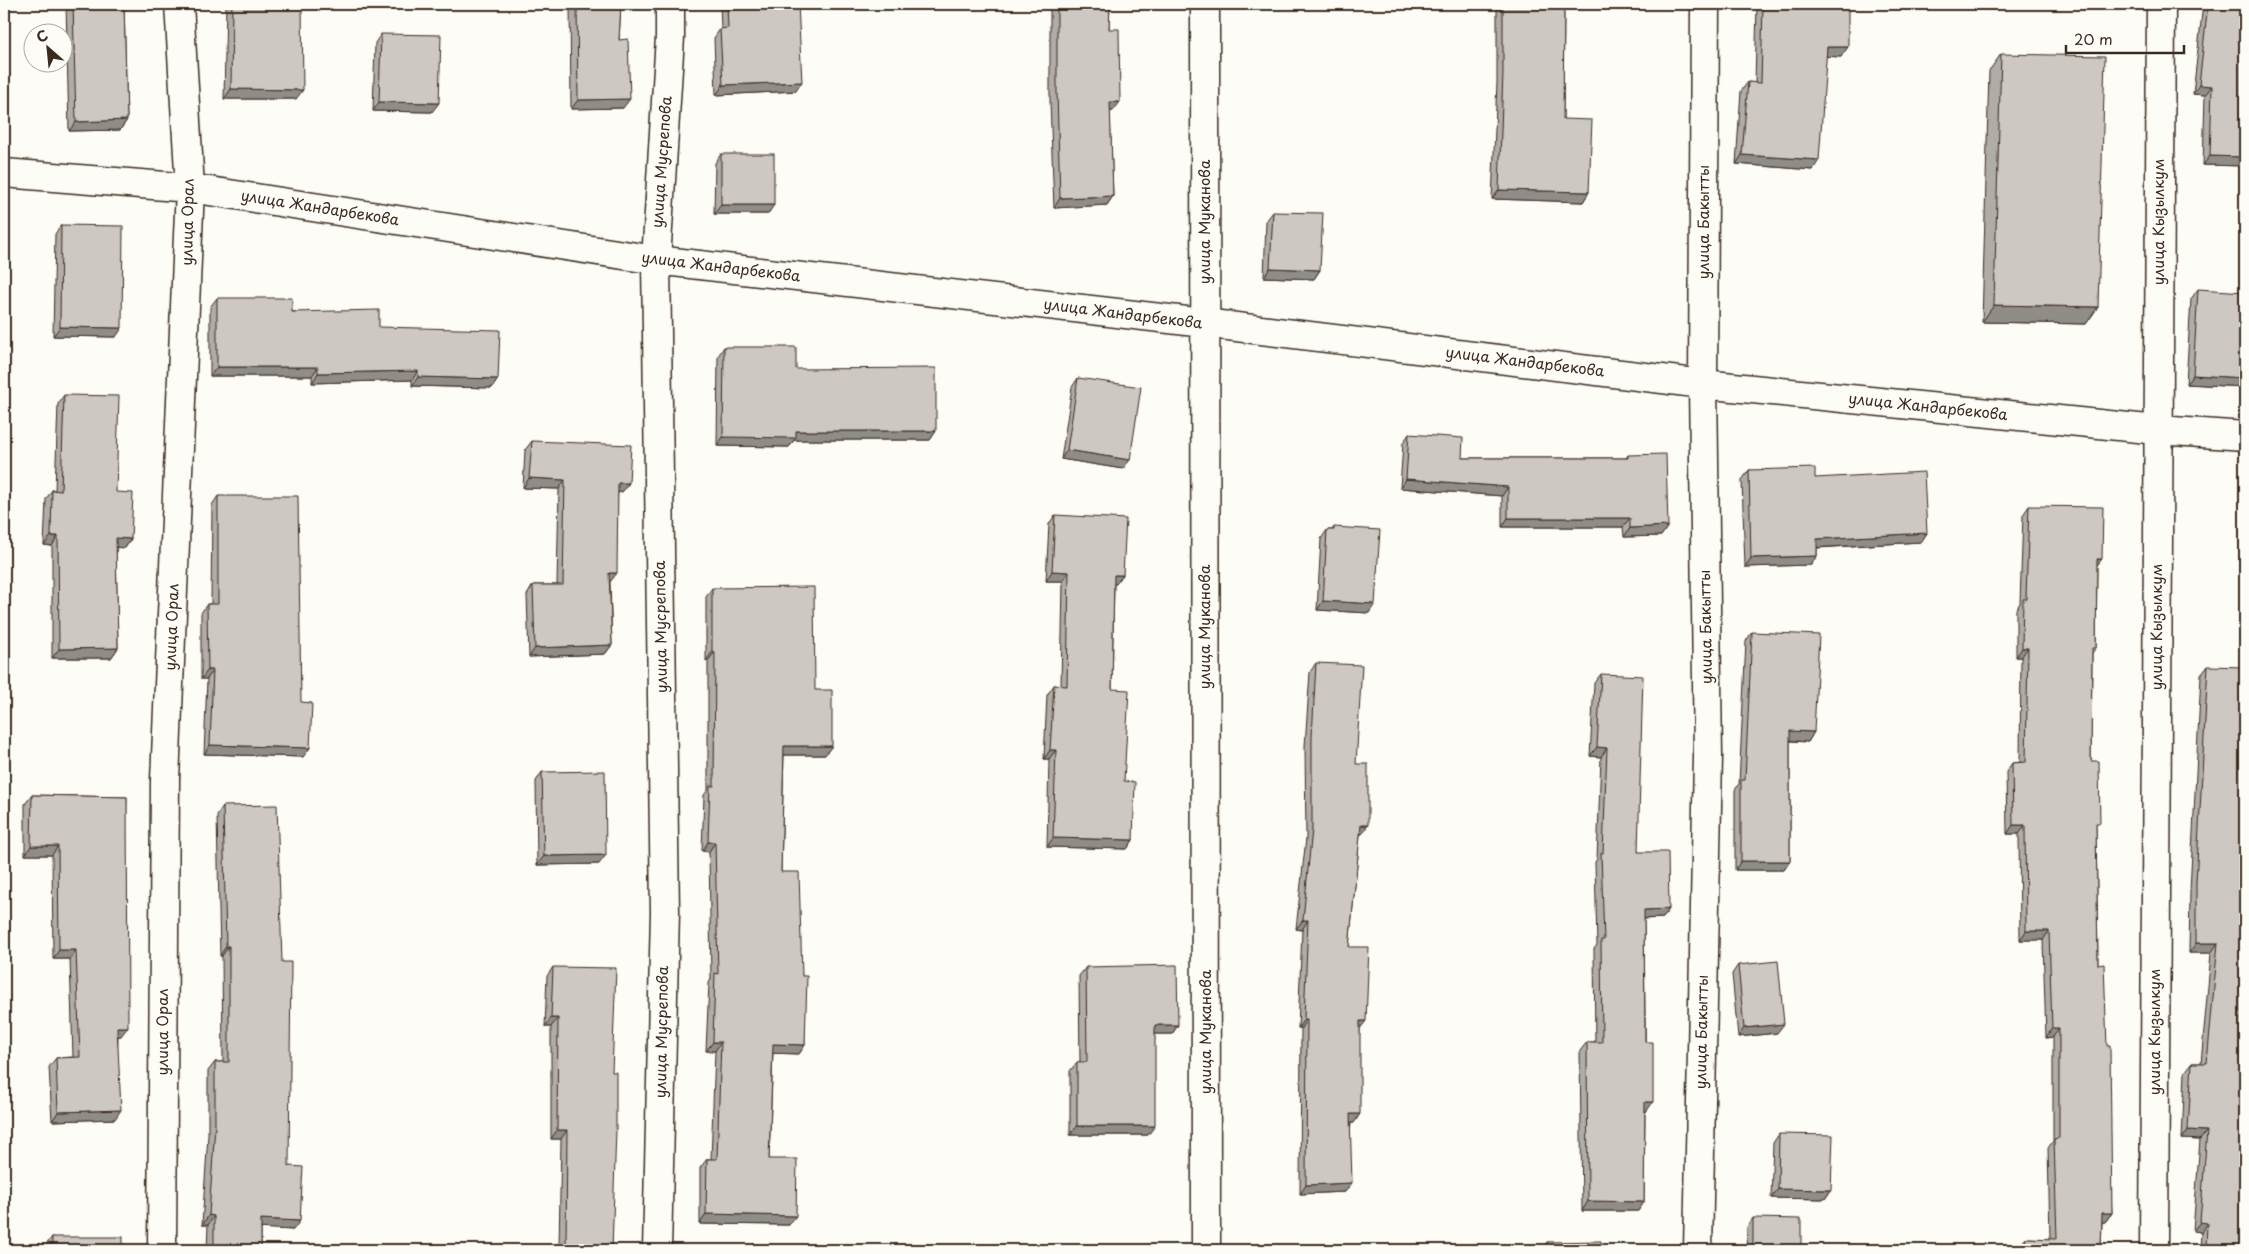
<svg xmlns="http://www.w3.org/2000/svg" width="2249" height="1254" viewBox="0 0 2249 1254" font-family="'Playpen Sans',sans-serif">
<rect width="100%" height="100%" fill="#fdfcf7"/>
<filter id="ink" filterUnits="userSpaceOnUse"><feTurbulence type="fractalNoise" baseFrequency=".02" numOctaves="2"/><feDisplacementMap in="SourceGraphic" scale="10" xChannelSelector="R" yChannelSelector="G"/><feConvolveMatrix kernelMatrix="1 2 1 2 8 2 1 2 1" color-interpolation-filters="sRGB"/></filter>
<g filter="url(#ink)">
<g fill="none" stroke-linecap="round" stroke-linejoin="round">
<g stroke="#3b2a1e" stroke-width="31">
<g id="minor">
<path d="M 1205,4 L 1206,1250"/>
<path d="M 162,1250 L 165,780 L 190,188 L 179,4"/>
<path d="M 657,1250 L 665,912 L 656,260 L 670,37 L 670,4"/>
<path d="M 1698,1250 L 1708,756 L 1703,384 L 1705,4"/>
<path d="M 2154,1250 L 2161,4"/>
</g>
</g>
<g stroke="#3b2a1e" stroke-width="31">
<path id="tertiary" d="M 4,173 L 190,188 L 656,260 L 1204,323 L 1703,384 L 2158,430 L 2245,436"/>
</g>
<use href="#minor" stroke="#fdfcf7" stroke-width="28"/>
<use href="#tertiary" stroke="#fdfcf7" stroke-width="28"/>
</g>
<g fill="#b0aca7" stroke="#3b2a1e">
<path d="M 66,4 L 124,4 L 127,120 L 120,130 L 69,131 Z"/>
<path d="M 226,4 L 302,4 L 296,99 L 224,99 Z"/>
<path d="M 570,4 L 621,4 L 619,40 L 623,108 L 571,109 Z"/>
<path d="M 720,4 L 798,4 L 796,91 L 716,95 L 714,38 L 720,29 L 721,29 Z"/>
<path d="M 1050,4 L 1110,4 L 1109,29 L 1113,111 L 1110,111 L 1113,196 L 1107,205 L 1054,208 L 1050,101 Z"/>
<path d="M 1497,4 L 1564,4 L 1563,119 L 1589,192 L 1583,202 L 1492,199 L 1497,82 Z"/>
<path d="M 1757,4 L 1848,4 L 1841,57 L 1826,56 L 1813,170 L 1736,164 L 1741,91 L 1748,82 L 1755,83 Z"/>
<path d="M 2203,4 L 2245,4 L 2245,166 L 2203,165 L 2205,95 L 2193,94 Z"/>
<path d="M 381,34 L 432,112 L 373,111 L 375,43 Z"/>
<path d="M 2001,54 L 2098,307 L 2086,324 L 1982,322 L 1989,71 Z"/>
<path d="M 721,154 L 768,214 L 714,214 L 715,163 Z"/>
<path d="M 1273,212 L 1320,270 L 1314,279 L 1264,277 L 1266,221 Z"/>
<path d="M 61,225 L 116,337 L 53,336 L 55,234 Z"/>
<path d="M 2198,289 L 2245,387 L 2186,384 L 2191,299 Z"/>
<path d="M 217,298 L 379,327 L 498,379 L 492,388 L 412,386 L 412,380 L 312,383 L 312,376 L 210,376 L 210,307 Z"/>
<path d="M 724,347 L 796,369 L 936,431 L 930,440 L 794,440 L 789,447 L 717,446 L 718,356 Z"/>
<path d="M 1078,378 L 1123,469 L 1061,459 L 1072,387 Z"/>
<path d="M 64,395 L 116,492 L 131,539 L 125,548 L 116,547 L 118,648 L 111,658 L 52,658 L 52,546 L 44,545 L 46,499 L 52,490 L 55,490 L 58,404 Z"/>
<path d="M 1409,434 L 1462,458 L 1626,458 L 1628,455 L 1668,526 L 1661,536 L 1624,537 L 1623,527 L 1502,527 L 1502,496 L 1400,488 L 1403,443 Z"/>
<path d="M 532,441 L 629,483 L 622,492 L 618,492 L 610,582 L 612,645 L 605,654 L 529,657 L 527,595 L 533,585 L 557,585 L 559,489 L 523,488 L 525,450 Z"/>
<path d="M 1749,470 L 1815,478 L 1927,533 L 1921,542 L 1817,548 L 1817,556 L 1811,565 L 1745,567 L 1742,480 Z"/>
<path d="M 218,496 L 301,702 L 303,757 L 204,754 L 207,679 L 201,679 L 201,613 L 207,604 L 211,604 L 212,505 Z"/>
<path d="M 2029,506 L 2097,567 L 2096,648 L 2092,653 L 2091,761 L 2096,828 L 2098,965 L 2112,1213 L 2105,1222 L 2102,1222 L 2101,1250 L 2019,1250 L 2019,1247 L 2026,1238 L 2050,1239 L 2048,1148 L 2053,1141 L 2053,1037 L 2046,1038 L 2043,940 L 2020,940 L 2019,834 L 2007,834 L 2006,772 L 2012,763 L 2020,762 L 2021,657 L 2016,657 L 2016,609 L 2020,603 L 2023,515 Z"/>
<path d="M 1055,515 L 1116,584 L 1114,584 L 1112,689 L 1124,781 L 1133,840 L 1127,849 L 1047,847 L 1049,759 L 1044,759 L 1047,695 L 1054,685 L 1061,686 L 1063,581 L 1046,581 L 1049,524 Z"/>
<path d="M 1334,527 L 1369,613 L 1317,610 L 1321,539 L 1327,530 L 1332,530 Z"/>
<path d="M 712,588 L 815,690 L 825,755 L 784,755 L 781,872 L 802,976 L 805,1045 L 799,1054 L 773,1053 L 769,1159 L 789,1225 L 700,1224 L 700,1168 L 707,1159 L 711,1159 L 715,1051 L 706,1051 L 709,983 L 711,979 L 709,852 L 702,851 L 704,795 L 708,790 L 708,661 L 706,661 L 706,597 Z"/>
<path d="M 1752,632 L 1814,732 L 1808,742 L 1790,741 L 1790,861 L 1784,870 L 1735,870 L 1735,790 L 1739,784 L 1746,641 Z"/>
<path d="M 1316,663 L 1356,764 L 1362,834 L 1360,834 L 1349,947 L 1360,1030 L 1354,1123 L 1351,1123 L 1345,1192 L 1300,1194 L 1301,1028 L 1298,1028 L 1302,930 L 1296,929 L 1306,838 L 1305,746 L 1310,672 Z"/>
<path d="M 2208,666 L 2245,1250 L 2200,1250 L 2201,1232 L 2193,1231 L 2200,1140 L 2182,1139 L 2185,1072 L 2192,1063 L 2201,1063 L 2211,953 L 2189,953 L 2190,891 L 2201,675 Z"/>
<path d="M 1601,674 L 1638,852 L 1669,909 L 1663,918 L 1644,919 L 1646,1112 L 1645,1112 L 1644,1202 L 1638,1211 L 1582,1211 L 1580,1051 L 1587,1042 L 1595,1042 L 1594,949 L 1597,945 L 1595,862 L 1597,859 L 1601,757 L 1590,756 L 1594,683 Z"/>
<path d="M 542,772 L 599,864 L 537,865 L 536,781 Z"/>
<path d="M 32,795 L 127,797 L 121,1036 L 118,1036 L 115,1119 L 52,1121 L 49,1067 L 56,1058 L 73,1057 L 70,959 L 53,959 L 52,855 L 25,855 L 25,804 Z"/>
<path d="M 223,806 L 289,1166 L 293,1230 L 261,1228 L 261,1250 L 207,1250 L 208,1225 L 202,1225 L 208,1135 L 208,1071 L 215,1062 L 223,1062 L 222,956 L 220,956 L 217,815 Z"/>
<path d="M 1738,965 L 1777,1033 L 1738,1037 L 1732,974 Z"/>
<path d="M 553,967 L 612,1072 L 612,1250 L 549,1250 L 552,1247 L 559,1247 L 561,1139 L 551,1139 L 551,1027 L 545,1027 L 547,976 Z"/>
<path d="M 1086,967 L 1178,1025 L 1172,1034 L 1155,1034 L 1148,1135 L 1070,1135 L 1070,1071 L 1077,1062 L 1080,1062 L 1079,976 Z"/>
<path d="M 1779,1134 L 1831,1190 L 1825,1199 L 1771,1198 L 1773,1143 Z"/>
<path d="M 1753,1218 L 1801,1250 L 1746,1250 L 1747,1227 Z"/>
<path d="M 52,1237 L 123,1250 L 45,1250 L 45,1246 Z"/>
<path d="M 1547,1242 L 1602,1250 L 1541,1250 Z"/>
</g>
<g fill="#908c88" stroke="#3b2a1e">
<path d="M 1827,47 L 1848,47 L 1841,57 L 1820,56 Z"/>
<path d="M 802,82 L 796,91 L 716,95 L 723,85 Z"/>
<path d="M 2199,85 L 2212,86 L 2205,95 L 2193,94 Z"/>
<path d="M 231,89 L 303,90 L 296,99 L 224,99 Z"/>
<path d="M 630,99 L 623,108 L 571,109 L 578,100 Z"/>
<path d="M 379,102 L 439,103 L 432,112 L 373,111 Z"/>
<path d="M 1110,102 L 1120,102 L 1113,111 L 1104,111 Z"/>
<path d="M 127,120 L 120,130 L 69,131 L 76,122 Z"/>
<path d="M 1742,155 L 1819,160 L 1813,170 L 1736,164 Z"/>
<path d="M 2210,156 L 2245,157 L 2245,166 L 2203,165 Z"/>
<path d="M 1499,190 L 1589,192 L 1583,202 L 1492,199 Z"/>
<path d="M 1113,196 L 1107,205 L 1054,208 L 1060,198 Z"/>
<path d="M 721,205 L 774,205 L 768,214 L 714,214 Z"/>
<path d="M 1270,268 L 1320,270 L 1314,279 L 1264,277 Z"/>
<path d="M 1994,305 L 2098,307 L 2086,324 L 1982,322 Z"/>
<path d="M 60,327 L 122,328 L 116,337 L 53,336 Z"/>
<path d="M 217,367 L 318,367 L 312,376 L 210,376 Z"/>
<path d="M 418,371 L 412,380 L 312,383 L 318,373 Z"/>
<path d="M 2193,375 L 2245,378 L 2245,387 L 2186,384 Z"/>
<path d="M 418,377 L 498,379 L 492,388 L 412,386 Z"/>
<path d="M 796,431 L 936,431 L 930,440 L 794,440 L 789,447 L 717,446 L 723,437 Z"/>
<path d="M 1067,450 L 1130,460 L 1123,469 L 1061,459 Z"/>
<path d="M 529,478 L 565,480 L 559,489 L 523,488 Z"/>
<path d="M 1406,479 L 1508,487 L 1502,496 L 1400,488 Z"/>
<path d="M 618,483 L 629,483 L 622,492 L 611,492 Z"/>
<path d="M 1508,518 L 1630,518 L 1623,527 L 1502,527 Z"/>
<path d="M 1668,526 L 1661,536 L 1624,537 L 1630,528 Z"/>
<path d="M 1927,533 L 1921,542 L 1810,548 L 1817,539 Z"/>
<path d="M 51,536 L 58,536 L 52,546 L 44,545 Z"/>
<path d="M 116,538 L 131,539 L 125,548 L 110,547 Z"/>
<path d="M 1817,556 L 1811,565 L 1745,567 L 1751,558 Z"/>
<path d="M 2097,559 L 2102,559 L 2095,568 Z"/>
<path d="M 1052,571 L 1069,572 L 1063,581 L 1046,581 Z"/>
<path d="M 609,573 L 617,573 L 610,582 L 603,582 Z"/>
<path d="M 1114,575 L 1123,575 L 1116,584 L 1108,584 Z"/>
<path d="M 1323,601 L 1375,604 L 1369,613 L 1317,610 Z"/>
<path d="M 612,645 L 605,654 L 529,657 L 535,648 Z"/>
<path d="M 118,648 L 111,658 L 52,658 L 59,649 Z"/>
<path d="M 2022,648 L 2028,648 L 2021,657 L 2016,657 Z"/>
<path d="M 712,652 L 715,652 L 708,661 L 706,661 Z"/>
<path d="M 208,670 L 213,670 L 207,679 L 201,679 Z"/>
<path d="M 1790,731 L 1814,732 L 1808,742 L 1784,740 Z"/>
<path d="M 210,745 L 310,748 L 303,757 L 204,754 Z"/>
<path d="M 784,746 L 832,746 L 825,755 L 778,755 Z"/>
<path d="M 1597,747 L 1607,748 L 1601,757 L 1590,756 Z"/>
<path d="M 1050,750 L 1056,750 L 1049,759 L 1044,759 Z"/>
<path d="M 1361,825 L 1368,825 L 1362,834 L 1355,834 Z"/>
<path d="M 2013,825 L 2025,825 L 2019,834 L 2007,834 Z"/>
<path d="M 1053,838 L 1133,840 L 1127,849 L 1047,847 Z"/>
<path d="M 708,842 L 715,842 L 709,852 L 702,851 Z"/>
<path d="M 31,846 L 58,846 L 52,855 L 25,855 Z"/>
<path d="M 606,855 L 599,864 L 537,865 L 544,856 Z"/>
<path d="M 1741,861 L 1790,861 L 1784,870 L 1735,870 Z"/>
<path d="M 1669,909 L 1663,918 L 1637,919 L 1644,910 Z"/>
<path d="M 1303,920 L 1308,920 L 1302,930 L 1296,929 Z"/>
<path d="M 2026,931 L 2049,931 L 2043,940 L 2020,940 Z"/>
<path d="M 2196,943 L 2218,943 L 2211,953 L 2189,953 Z"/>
<path d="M 226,946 L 229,946 L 222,956 L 220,956 Z"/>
<path d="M 59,950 L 76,950 L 70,959 L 53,959 Z"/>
<path d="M 551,1018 L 558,1018 L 551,1027 L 545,1027 Z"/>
<path d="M 1304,1019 L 1307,1019 L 1301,1028 L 1298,1028 Z"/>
<path d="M 1360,1021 L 1366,1021 L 1359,1030 Z"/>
<path d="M 1784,1024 L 1777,1033 L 1738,1037 L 1744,1028 Z"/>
<path d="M 1155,1025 L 1178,1025 L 1172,1034 L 1148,1034 Z"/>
<path d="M 117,1027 L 128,1027 L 121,1036 L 111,1036 Z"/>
<path d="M 2052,1028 L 2059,1028 L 2053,1037 L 2046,1038 Z"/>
<path d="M 713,1042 L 721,1042 L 715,1051 L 706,1051 Z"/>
<path d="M 773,1044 L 805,1045 L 799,1054 L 766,1053 Z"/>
<path d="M 1645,1102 L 1653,1102 L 1646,1112 L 1639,1112 Z"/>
<path d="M 121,1110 L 115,1119 L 52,1121 L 58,1112 Z"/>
<path d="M 1350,1114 L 1360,1114 L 1354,1123 L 1344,1123 Z"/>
<path d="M 1077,1126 L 1155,1126 L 1148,1135 L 1070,1135 Z"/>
<path d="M 557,1130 L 567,1130 L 561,1139 L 551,1139 Z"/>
<path d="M 2188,1130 L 2207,1131 L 2200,1140 L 2182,1139 Z"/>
<path d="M 1352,1183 L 1345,1192 L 1300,1194 L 1306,1185 Z"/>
<path d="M 1778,1189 L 1831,1190 L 1825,1199 L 1771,1198 Z"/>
<path d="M 1588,1201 L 1644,1202 L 1638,1211 L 1582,1211 Z"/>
<path d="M 2102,1213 L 2112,1213 L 2105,1222 L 2096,1222 Z"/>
<path d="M 706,1214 L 796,1216 L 789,1225 L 700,1224 Z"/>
<path d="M 209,1215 L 214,1216 L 208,1225 L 202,1225 Z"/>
<path d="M 261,1219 L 300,1221 L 293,1230 L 255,1228 Z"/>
<path d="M 2200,1222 L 2207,1223 L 2201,1232 L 2193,1231 Z"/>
</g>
<g fill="#cdc8c2" stroke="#3b2a1e">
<path d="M 73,4 L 124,4 L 127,120 L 76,122 Z"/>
<path d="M 232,4 L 302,4 L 303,90 L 231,89 Z"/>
<path d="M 577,4 L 621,4 L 619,40 L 628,39 L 630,99 L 578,100 Z"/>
<path d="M 727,4 L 798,4 L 802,82 L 723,85 L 720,29 L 728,28 Z"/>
<path d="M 1057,4 L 1110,4 L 1109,29 L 1119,29 L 1120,102 L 1110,102 L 1113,196 L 1060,198 L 1057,92 Z"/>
<path d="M 1503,4 L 1564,4 L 1563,119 L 1592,120 L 1589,192 L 1499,190 L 1503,72 Z"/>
<path d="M 1763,4 L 1848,4 L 1848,47 L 1827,47 L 1819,160 L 1742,155 L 1748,82 L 1761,83 Z"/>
<path d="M 2208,4 L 2245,4 L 2245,157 L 2210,156 L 2212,86 L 2199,85 Z"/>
<path d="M 381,34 L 441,35 L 439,103 L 379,102 Z"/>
<path d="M 2001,54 L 2105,56 L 2098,307 L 1994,305 Z"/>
<rect x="721" y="154" width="53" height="51"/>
<path d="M 1273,212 L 1323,213 L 1320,270 L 1270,268 Z"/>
<path d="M 61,225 L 123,226 L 122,328 L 60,327 Z"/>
<path d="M 2198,289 L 2245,292 L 2245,378 L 2193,375 Z"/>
<path d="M 217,298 L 292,298 L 292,312 L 379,310 L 379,327 L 500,330 L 498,379 L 418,377 L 418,371 L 318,373 L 318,367 L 217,367 Z"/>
<path d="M 724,347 L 796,347 L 796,369 L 936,368 L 936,431 L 796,431 L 796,438 L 723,437 Z"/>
<path d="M 1078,378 L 1141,387 L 1130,460 L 1067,450 Z"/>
<path d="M 64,395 L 119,396 L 116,492 L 133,493 L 131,539 L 116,538 L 118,648 L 59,649 L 58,536 L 51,536 L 52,490 L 61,491 Z"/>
<path d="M 1409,434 L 1463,438 L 1462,458 L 1628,458 L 1628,455 L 1666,454 L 1668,526 L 1630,528 L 1630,518 L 1508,518 L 1508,487 L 1406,479 Z"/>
<path d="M 532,441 L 631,445 L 629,483 L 618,483 L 617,573 L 609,573 L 612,645 L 535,648 L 533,585 L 563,585 L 565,480 L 529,478 Z"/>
<path d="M 1815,468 L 1815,478 L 1924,472 L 1927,533 L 1817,539 L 1817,556 L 1751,558 L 1749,470 Z"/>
<path d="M 218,496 L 298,496 L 301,702 L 312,703 L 310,748 L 210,745 L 213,670 L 208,670 L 207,604 L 218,604 Z"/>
<path d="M 2029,506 L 2103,507 L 2102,559 L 2097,559 L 2096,648 L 2092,648 L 2091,761 L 2099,761 L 2100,823 L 2096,823 L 2098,965 L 2104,964 L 2107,1046 L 2110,1046 L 2112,1213 L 2102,1213 L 2101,1250 L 2025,1250 L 2026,1238 L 2057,1239 L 2054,1139 L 2059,1138 L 2059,1028 L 2052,1028 L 2049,931 L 2026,931 L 2025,825 L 2013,825 L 2012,763 L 2026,762 L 2028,648 L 2022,648 L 2023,599 L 2026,599 Z"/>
<path d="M 1055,515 L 1126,519 L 1123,575 L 1114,575 L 1112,689 L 1129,690 L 1124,781 L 1135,782 L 1133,840 L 1053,838 L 1056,750 L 1050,750 L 1054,685 L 1067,686 L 1069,572 L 1052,571 Z"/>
<path d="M 1334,527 L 1380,530 L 1375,604 L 1323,601 L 1327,530 L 1334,530 Z"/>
<path d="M 814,587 L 815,690 L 832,690 L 832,746 L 784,746 L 781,872 L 799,872 L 802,976 L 807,976 L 805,1045 L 773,1044 L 769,1159 L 797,1159 L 796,1216 L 706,1214 L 707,1159 L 717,1159 L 721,1042 L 713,1042 L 715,973 L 718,974 L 715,842 L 708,842 L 710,786 L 714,786 L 715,652 L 712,652 L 712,588 Z"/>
<path d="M 1752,632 L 1819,635 L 1814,732 L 1790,731 L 1790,861 L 1741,861 L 1741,780 L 1745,780 Z"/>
<path d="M 1316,663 L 1362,665 L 1356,764 L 1368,764 L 1368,825 L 1361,825 L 1349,947 L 1369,947 L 1366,1021 L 1360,1021 L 1360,1114 L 1350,1114 L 1352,1183 L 1306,1185 L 1307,1019 L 1304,1019 L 1308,920 L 1303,920 L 1312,829 L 1312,737 Z"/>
<path d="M 2208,666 L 2245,667 L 2245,1250 L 2206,1250 L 2207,1223 L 2200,1222 L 2207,1131 L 2188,1130 L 2192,1063 L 2207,1063 L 2218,943 L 2196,943 L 2196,882 Z"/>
<path d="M 1601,674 L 1643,676 L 1638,852 L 1668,852 L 1669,909 L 1644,910 L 1645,1042 L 1653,1042 L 1653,1102 L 1645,1102 L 1644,1202 L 1588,1201 L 1587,1042 L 1602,1042 L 1601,940 L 1604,940 L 1601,853 L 1603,853 L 1607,748 L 1597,747 Z"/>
<path d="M 605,771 L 606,855 L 544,856 L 542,772 Z"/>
<path d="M 32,795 L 127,797 L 128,1027 L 117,1027 L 121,1110 L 58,1112 L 56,1058 L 80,1057 L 76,950 L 59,950 L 58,846 L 31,846 Z"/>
<path d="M 277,805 L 282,962 L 291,962 L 289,1166 L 303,1167 L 300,1221 L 261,1219 L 261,1250 L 214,1250 L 214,1216 L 209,1215 L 215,1126 L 215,1062 L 229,1062 L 229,946 L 226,946 L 223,806 Z"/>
<path d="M 1778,961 L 1784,1024 L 1744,1028 L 1738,965 Z"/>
<path d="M 1177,965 L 1178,1025 L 1155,1025 L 1155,1126 L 1077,1126 L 1077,1062 L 1087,1062 L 1086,967 Z"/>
<path d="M 553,967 L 616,968 L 612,1072 L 616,1072 L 616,1129 L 612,1250 L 552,1250 L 552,1247 L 566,1247 L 567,1130 L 557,1130 L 558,1018 L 551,1018 Z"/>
<path d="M 1779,1134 L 1833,1135 L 1831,1190 L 1778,1189 Z"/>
<path d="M 1753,1218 L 1801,1219 L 1801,1250 L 1753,1250 Z"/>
<rect x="52" y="1237" width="71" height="13"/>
<path d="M 1601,1241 L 1602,1250 L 1547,1250 L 1547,1242 Z"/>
</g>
</g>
<g text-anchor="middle" stroke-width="4.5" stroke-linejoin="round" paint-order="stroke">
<g font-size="15" fill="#3b2a1e" stroke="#fdfcf7">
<text transform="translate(662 162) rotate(-86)" y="5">улица Мусрепова</text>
<text transform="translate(320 208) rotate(9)" y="5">улица Жандарбекова</text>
<text transform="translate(188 222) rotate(-89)" y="5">улица Орал</text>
<text transform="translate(1205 222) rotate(-90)" y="5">улица Муканова</text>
<text transform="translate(1704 222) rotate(-90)" y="5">улица Бакытты</text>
<text transform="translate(2159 222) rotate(-90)" y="5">улица Кызылкум</text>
<text transform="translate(721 267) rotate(7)" y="5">улица Жандарбекова</text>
<text transform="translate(1123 314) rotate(7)" y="5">улица Жандарбекова</text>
<text transform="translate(1525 362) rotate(7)" y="5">улица Жандарбекова</text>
<text transform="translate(1928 407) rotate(6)" y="5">улица Жандарбекова</text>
<text transform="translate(172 627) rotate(-88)" y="5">улица Орал</text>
<text transform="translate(661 627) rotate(-91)" y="5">улица Мусрепова</text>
<text transform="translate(1205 627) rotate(-90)" y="5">улица Муканова</text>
<text transform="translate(1706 627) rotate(-91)" y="5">улица Бакытты</text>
<text transform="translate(2157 627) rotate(-90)" y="5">улица Кызылкум</text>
<text transform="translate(163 1032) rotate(-90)" y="5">улица Орал</text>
<text transform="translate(662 1032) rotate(-89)" y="5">улица Мусрепова</text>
<text transform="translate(1206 1032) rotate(-90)" y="5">улица Муканова</text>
<text transform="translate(1702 1032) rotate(-89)" y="5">улица Бакытты</text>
<text transform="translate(2155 1032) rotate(-90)" y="5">улица Кызылкум</text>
</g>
</g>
<rect width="2249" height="1254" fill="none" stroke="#fdfcf7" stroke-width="20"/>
<rect x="10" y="10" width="2229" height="1234" fill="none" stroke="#3b2a1e" stroke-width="2" filter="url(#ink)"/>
<g transform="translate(48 48) rotate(333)"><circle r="24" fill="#fdfcf7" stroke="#afa8a0"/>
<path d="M0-4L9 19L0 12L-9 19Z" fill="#3b2a1e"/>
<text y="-8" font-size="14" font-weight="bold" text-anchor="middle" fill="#3b2a1e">С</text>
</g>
<path d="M2066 45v8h118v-8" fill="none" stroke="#3b2a1e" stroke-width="2.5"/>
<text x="2074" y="45" font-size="15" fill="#3b2a1e" stroke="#fdfcf7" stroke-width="4" paint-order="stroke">20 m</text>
</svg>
